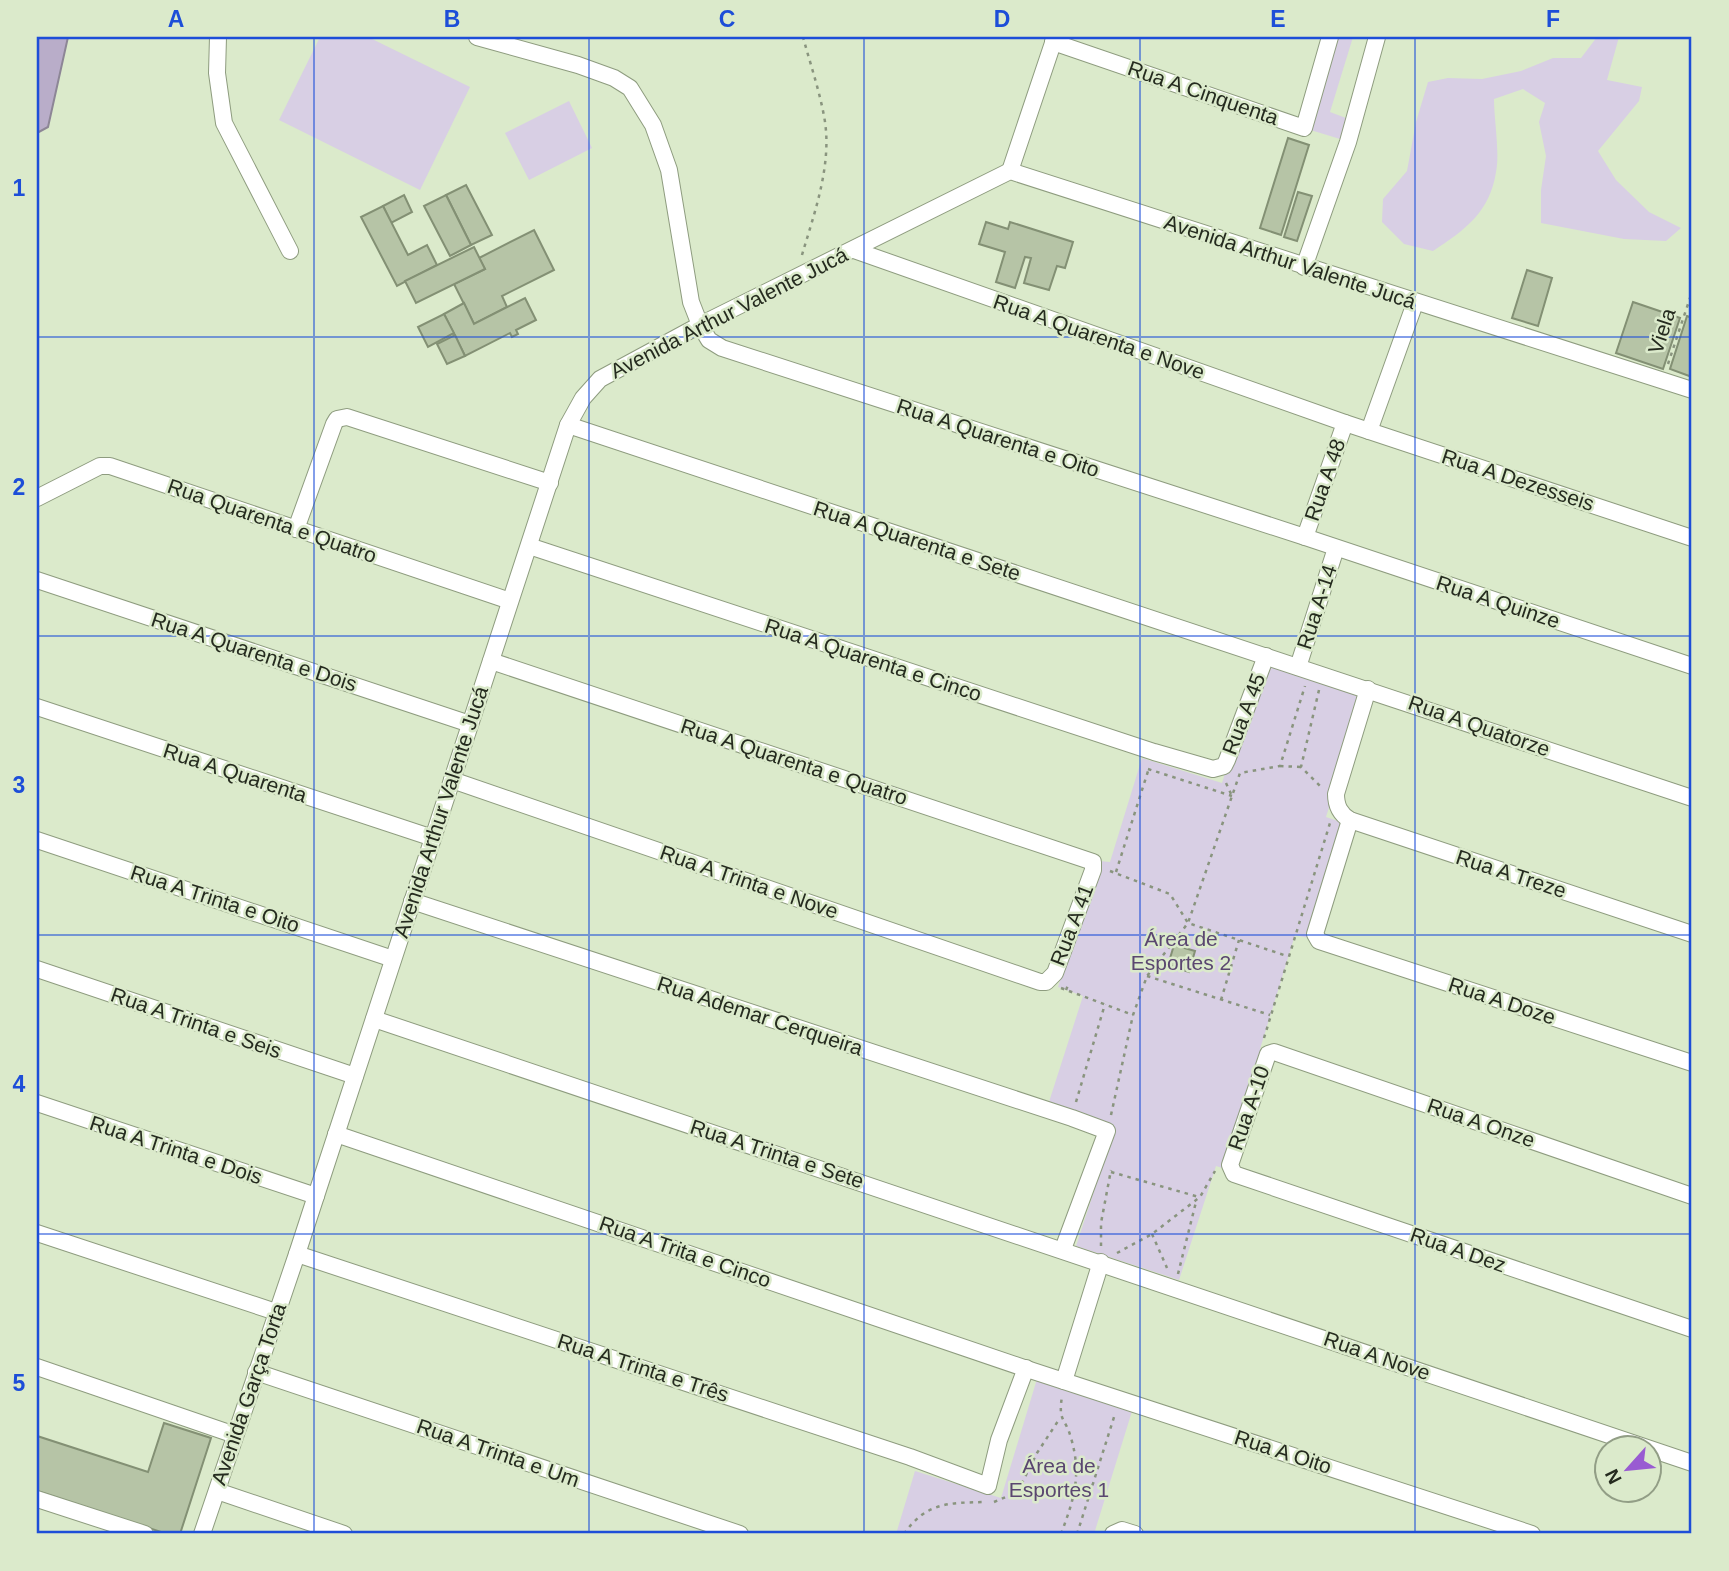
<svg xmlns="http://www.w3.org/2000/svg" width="1729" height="1571" viewBox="0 0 1729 1571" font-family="Helvetica,sans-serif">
<rect width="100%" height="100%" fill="#dbeacb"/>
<g fill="#d8cfe4">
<path d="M 320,37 L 368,37 L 470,87 L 420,190 L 279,120 Z"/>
<path d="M 1332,37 L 1353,37 L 1330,112 L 1346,118 L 1340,139 L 1304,128 Z"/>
<path d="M 1597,37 L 1619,37 L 1607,80 L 1642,87 L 1639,101 L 1598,151 L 1616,180 L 1649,212 L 1681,228 L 1666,241 L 1624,239 L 1541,223 L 1541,190 L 1546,156 L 1539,122 L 1545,103 L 1523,89 L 1494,99 C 1494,120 1500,153 1496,172 C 1490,212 1465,230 1433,251 L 1404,244 L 1382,222 L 1383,199 L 1407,171 L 1416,122 L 1428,82 L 1448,78 L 1482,79 L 1521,71 L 1553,58 L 1581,58 Z"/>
<path d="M 569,101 L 592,148 L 529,180 L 505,133 Z"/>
<path d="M 1261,658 L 1365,692 L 1326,817 L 1344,823 L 1309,938 L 1295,935 L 1260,1049 L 1269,1057 L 1232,1171 L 1216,1166 L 1179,1280 L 1076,1246 L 1115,1127 L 1048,1105 L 1083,996 L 1058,987 L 1099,861 L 1110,862 L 1142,758 L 1222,783 Z"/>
<path d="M 1037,1379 L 1133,1408 L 1094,1534 L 896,1534 L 915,1471 L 1001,1498 Z"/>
</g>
<path fill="#b9adc9" stroke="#8d8696" stroke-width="2" d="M 37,37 L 68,37 L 48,127 L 37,133 Z"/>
<g fill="#b6c4a6" stroke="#839074" stroke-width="2">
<path d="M 1288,138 L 1309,145 L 1281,235 L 1260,228 Z"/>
<path d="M 466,185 L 492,235 L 471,245 L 446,195 Z"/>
<path d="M 1298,192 L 1312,196 L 1297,241 L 1284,237 Z"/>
<path d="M 404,195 L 412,212 L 391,223 L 383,206 Z"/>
<path d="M 446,195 L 471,245 L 450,256 L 424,206 Z"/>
<path d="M 383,206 L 408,255 L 427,245 L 437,265 L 397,286 L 361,217 Z"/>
<path d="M 986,222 L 1008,229 L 1010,222 L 1073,242 L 1065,268 L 1057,266 L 1049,290 L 1024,283 L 1031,258 L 1025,257 L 1015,288 L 996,282 L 1005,252 L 979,244 Z"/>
<path d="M 534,230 L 554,270 L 502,296 L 507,307 L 474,324 L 454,284 L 485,269 L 479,258 Z"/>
<path d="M 474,247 L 485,269 L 416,303 L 405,281 Z"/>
<path d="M 1527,270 L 1552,278 L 1538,326 L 1512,318 Z"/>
<path d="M 525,298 L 536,320 L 516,330 L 518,334 L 512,337 L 510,333 L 465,356 L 444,314 L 464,303 L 474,324 Z"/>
<path d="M 1633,302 L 1680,318 L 1663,369 L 1616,353 Z"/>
<path d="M 444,314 L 454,333 L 428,347 L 418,327 Z"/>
<path d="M 1687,316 L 1692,318 L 1692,377 L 1670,369 Z"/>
<path d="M 455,335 L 465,356 L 447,364 L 437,344 Z"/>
<path d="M 1174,945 L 1195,951 L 1189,972 L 1168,965 Z"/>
<path d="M 164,1423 L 211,1438 L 180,1534 L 167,1534 L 37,1491 L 37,1436 L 148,1472 Z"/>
</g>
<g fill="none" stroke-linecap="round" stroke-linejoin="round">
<g stroke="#8e9c7f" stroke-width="18">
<g id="minor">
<path d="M 218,37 L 217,73 L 224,123 L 290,251"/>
<path d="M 477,37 L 578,65 L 614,78 L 630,88 L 653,125 L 669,170 L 691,302 L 700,325 L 709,340 L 722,348 L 1305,537 L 1692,666"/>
<path d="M 1053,42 L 1304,128 L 1330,37"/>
<path d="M 1010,171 L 1055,37"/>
<path d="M 854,250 L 1345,423 L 1692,538"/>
<path d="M 1304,267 L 1348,142 L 1377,37"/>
<path d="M 568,425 L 1692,798"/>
<path d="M 1369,431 L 1415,303"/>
<path d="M 37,498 L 100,466 L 110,466 L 510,601"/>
<path d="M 296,529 L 334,424 L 337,419 L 347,417 L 550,483"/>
<path d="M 1305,537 L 1345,423"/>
<path d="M 529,546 L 1154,752 L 1213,769 L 1224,766 L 1227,760 L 1266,656"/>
<path d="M 37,580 L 470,724"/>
<path d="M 1298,667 L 1336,548"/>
<path d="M 1368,689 L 1336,794 C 1336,806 1340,814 1350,820 L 1692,934"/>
<path d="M 37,707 L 433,838"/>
<path d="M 452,780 L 1040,982 L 1046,982 L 1055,973 L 1093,870 L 1093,862 L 491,661"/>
<path d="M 1350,820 L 1315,934 L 1319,941 L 1692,1063"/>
<path d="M 37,840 L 393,959"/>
<path d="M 412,901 L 1072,1118 L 1107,1131 L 1063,1249"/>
<path d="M 37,969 L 355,1076"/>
<path d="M 374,1019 L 1692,1463"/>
<path d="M 37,1103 L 316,1196"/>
<path d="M 336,1134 L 1033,1371 L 1532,1534"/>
<path d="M 1692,1196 L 1274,1052 L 1268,1054 L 1230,1165 L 1234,1174 L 1692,1329"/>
<path d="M 37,1233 L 276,1312"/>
<path d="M 297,1254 L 910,1457 L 988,1486 L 999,1440 L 1026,1368"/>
<path d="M 37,1367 L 235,1435"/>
<path d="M 256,1372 L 740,1534"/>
<path d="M 1064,1381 L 1101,1262"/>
<path d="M 217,1491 L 344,1534"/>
<path d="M 37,1499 L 145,1534"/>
<path d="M 202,1534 L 297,1254 L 568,425 L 583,398 L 600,379 L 700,325 L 1010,171 L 1692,390"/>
<path d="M 1113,1534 L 1122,1530 L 1135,1534"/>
</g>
</g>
<g stroke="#89947e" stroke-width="2.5" stroke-dasharray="3.5 5" stroke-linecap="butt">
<path d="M 802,255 C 815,211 833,162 824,116 C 819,89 810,63 803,37"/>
<path d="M 1668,364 L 1692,292"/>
<path d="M 1319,690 L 1301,767 L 1322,788"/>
<path d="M 1280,766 L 1301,767"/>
<path d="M 1148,769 L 1232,796"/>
<path d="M 1226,783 L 1232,796"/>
<path d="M 1110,871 L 1170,894 L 1188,923 L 1287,956"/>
<path d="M 1116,872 L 1149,768"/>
<path d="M 1147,976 L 1270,1015"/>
<path d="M 1061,988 L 1133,1015"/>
<path d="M 1066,990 L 1069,983"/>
<path d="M 1221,1000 L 1239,940"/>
<path d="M 1264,1038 L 1330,823"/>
<path d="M 1076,1102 L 1105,1004"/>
<path d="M 1111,1115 L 1133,1015 L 1147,976 L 1188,923 L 1240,773 L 1280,766 L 1305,686"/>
<path d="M 1111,1172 L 1199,1197"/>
<path d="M 1152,1234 L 1167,1268"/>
<path d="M 1101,1246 L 1101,1223 L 1111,1170"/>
<path d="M 1117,1253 L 1152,1234 L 1200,1197 L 1215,1171"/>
<path d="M 1178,1274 L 1196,1202"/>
<path d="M 994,1502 L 1013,1494 L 1022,1483 L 1037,1453 L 1060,1418"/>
<path d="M 904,1534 C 926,1502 949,1503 984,1502"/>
<path d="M 1061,1534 C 1074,1499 1082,1475 1071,1438 C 1065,1416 1058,1423 1062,1396"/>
<path d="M 1077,1534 L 1115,1414"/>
</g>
<use href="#minor" stroke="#fff" stroke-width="16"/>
</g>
<path fill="none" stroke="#1d4ed8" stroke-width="2" stroke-opacity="0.55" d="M 314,37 L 314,1534M 589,37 L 589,1534M 864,37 L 864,1534M 1140,37 L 1140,1534M 1415,37 L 1415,1534M 37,337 L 1692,337M 37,636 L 1692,636M 37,935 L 1692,935M 37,1234 L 1692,1234"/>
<g text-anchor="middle" stroke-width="5" stroke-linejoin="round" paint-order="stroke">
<g font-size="21" fill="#252b1f" stroke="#dbeacb">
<text transform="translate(1203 93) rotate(19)" y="7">Rua A Cinquenta</text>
<text transform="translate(1290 262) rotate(18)" y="7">Avenida Arthur Valente Jucá</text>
<text transform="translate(729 313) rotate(-27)" y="7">Avenida Arthur Valente Jucá</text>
<text transform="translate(1662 331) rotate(-72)" y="7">Viela</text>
<text transform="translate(1099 337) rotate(19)" y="7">Rua A Quarenta e Nove</text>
<text transform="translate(998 438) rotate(18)" y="7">Rua A Quarenta e Oito</text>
<text transform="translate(1325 480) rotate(-71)" y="7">Rua A 48</text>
<text transform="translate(1518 480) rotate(18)" y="7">Rua A Dezesseis</text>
<text transform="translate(272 521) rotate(19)" y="7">Rua Quarenta e Quatro</text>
<text transform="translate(917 541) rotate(18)" y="7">Rua A Quarenta e Sete</text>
<text transform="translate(1498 602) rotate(18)" y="7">Rua A Quinze</text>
<text transform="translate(1317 607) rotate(-72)" y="7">Rua A-14</text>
<text transform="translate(254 652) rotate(18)" y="7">Rua A Quarenta e Dois</text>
<text transform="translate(873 660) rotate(18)" y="7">Rua A Quarenta e Cinco</text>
<text transform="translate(1244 714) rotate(-69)" y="7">Rua A 45</text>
<text transform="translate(1479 726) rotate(19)" y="7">Rua A Quatorze</text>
<text transform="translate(794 762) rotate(18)" y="7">Rua A Quarenta e Quatro</text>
<text transform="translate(235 773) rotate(18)" y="7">Rua A Quarenta</text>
<text transform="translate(441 812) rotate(-72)" y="7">Avenida Arthur Valente Jucá</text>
<text transform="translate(1511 874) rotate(18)" y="7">Rua A Treze</text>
<text transform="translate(749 882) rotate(19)" y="7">Rua A Trinta e Nove</text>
<text transform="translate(215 899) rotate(18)" y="7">Rua A Trinta e Oito</text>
<text transform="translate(1072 925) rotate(-69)" y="7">Rua A 41</text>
<text transform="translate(1502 1001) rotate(18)" y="7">Rua A Doze</text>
<text transform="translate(760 1016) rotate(18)" y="7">Rua Ademar Cerqueira</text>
<text transform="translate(196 1023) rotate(19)" y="7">Rua A Trinta e Seis</text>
<text transform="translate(1249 1108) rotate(-71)" y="7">Rua A-10</text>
<text transform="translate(1481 1123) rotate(19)" y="7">Rua A Onze</text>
<text transform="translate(176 1150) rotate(18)" y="7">Rua A Trinta e Dois</text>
<text transform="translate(777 1154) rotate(18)" y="7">Rua A Trinta e Sete</text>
<text transform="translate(1458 1250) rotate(19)" y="7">Rua A Dez</text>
<text transform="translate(685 1252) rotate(19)" y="7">Rua A Trita e Cinco</text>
<text transform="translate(1377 1356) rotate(19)" y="7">Rua A Nove</text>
<text transform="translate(643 1368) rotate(18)" y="7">Rua A Trinta e Três</text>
<text transform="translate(249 1394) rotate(-71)" y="7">Avenida Garça Torta</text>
<text transform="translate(1283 1452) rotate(18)" y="7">Rua A Oito</text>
<text transform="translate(498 1453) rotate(19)" y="7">Rua A Trinta e Um</text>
</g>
<g font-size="21" fill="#5a4670" stroke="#dbeacb">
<text x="1181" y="946">Área de<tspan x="1181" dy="24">Esportes 2</tspan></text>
<text x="1059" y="1473">Área de<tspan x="1059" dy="24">Esportes 1</tspan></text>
</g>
</g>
<rect width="1729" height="1571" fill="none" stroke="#dbeacb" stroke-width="77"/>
<g transform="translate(1628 1469) rotate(243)"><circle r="33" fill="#dbeacb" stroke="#929e86" stroke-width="2"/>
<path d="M0-5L12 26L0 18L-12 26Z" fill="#995bd2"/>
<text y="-10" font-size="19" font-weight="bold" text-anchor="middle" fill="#252b1f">N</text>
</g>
<rect x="38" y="38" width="1652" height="1494" fill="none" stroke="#1d4ed8" stroke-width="2.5"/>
<g font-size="23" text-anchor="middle" font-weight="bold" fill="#1d4ed8">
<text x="176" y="27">A</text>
<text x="452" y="27">B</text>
<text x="727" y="27">C</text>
<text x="1002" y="27">D</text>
<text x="1278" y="27">E</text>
<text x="1553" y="27">F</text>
<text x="19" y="196">1</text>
<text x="19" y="495">2</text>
<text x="19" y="793">3</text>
<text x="19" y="1092">4</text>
<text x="19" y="1391">5</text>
</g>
</svg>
